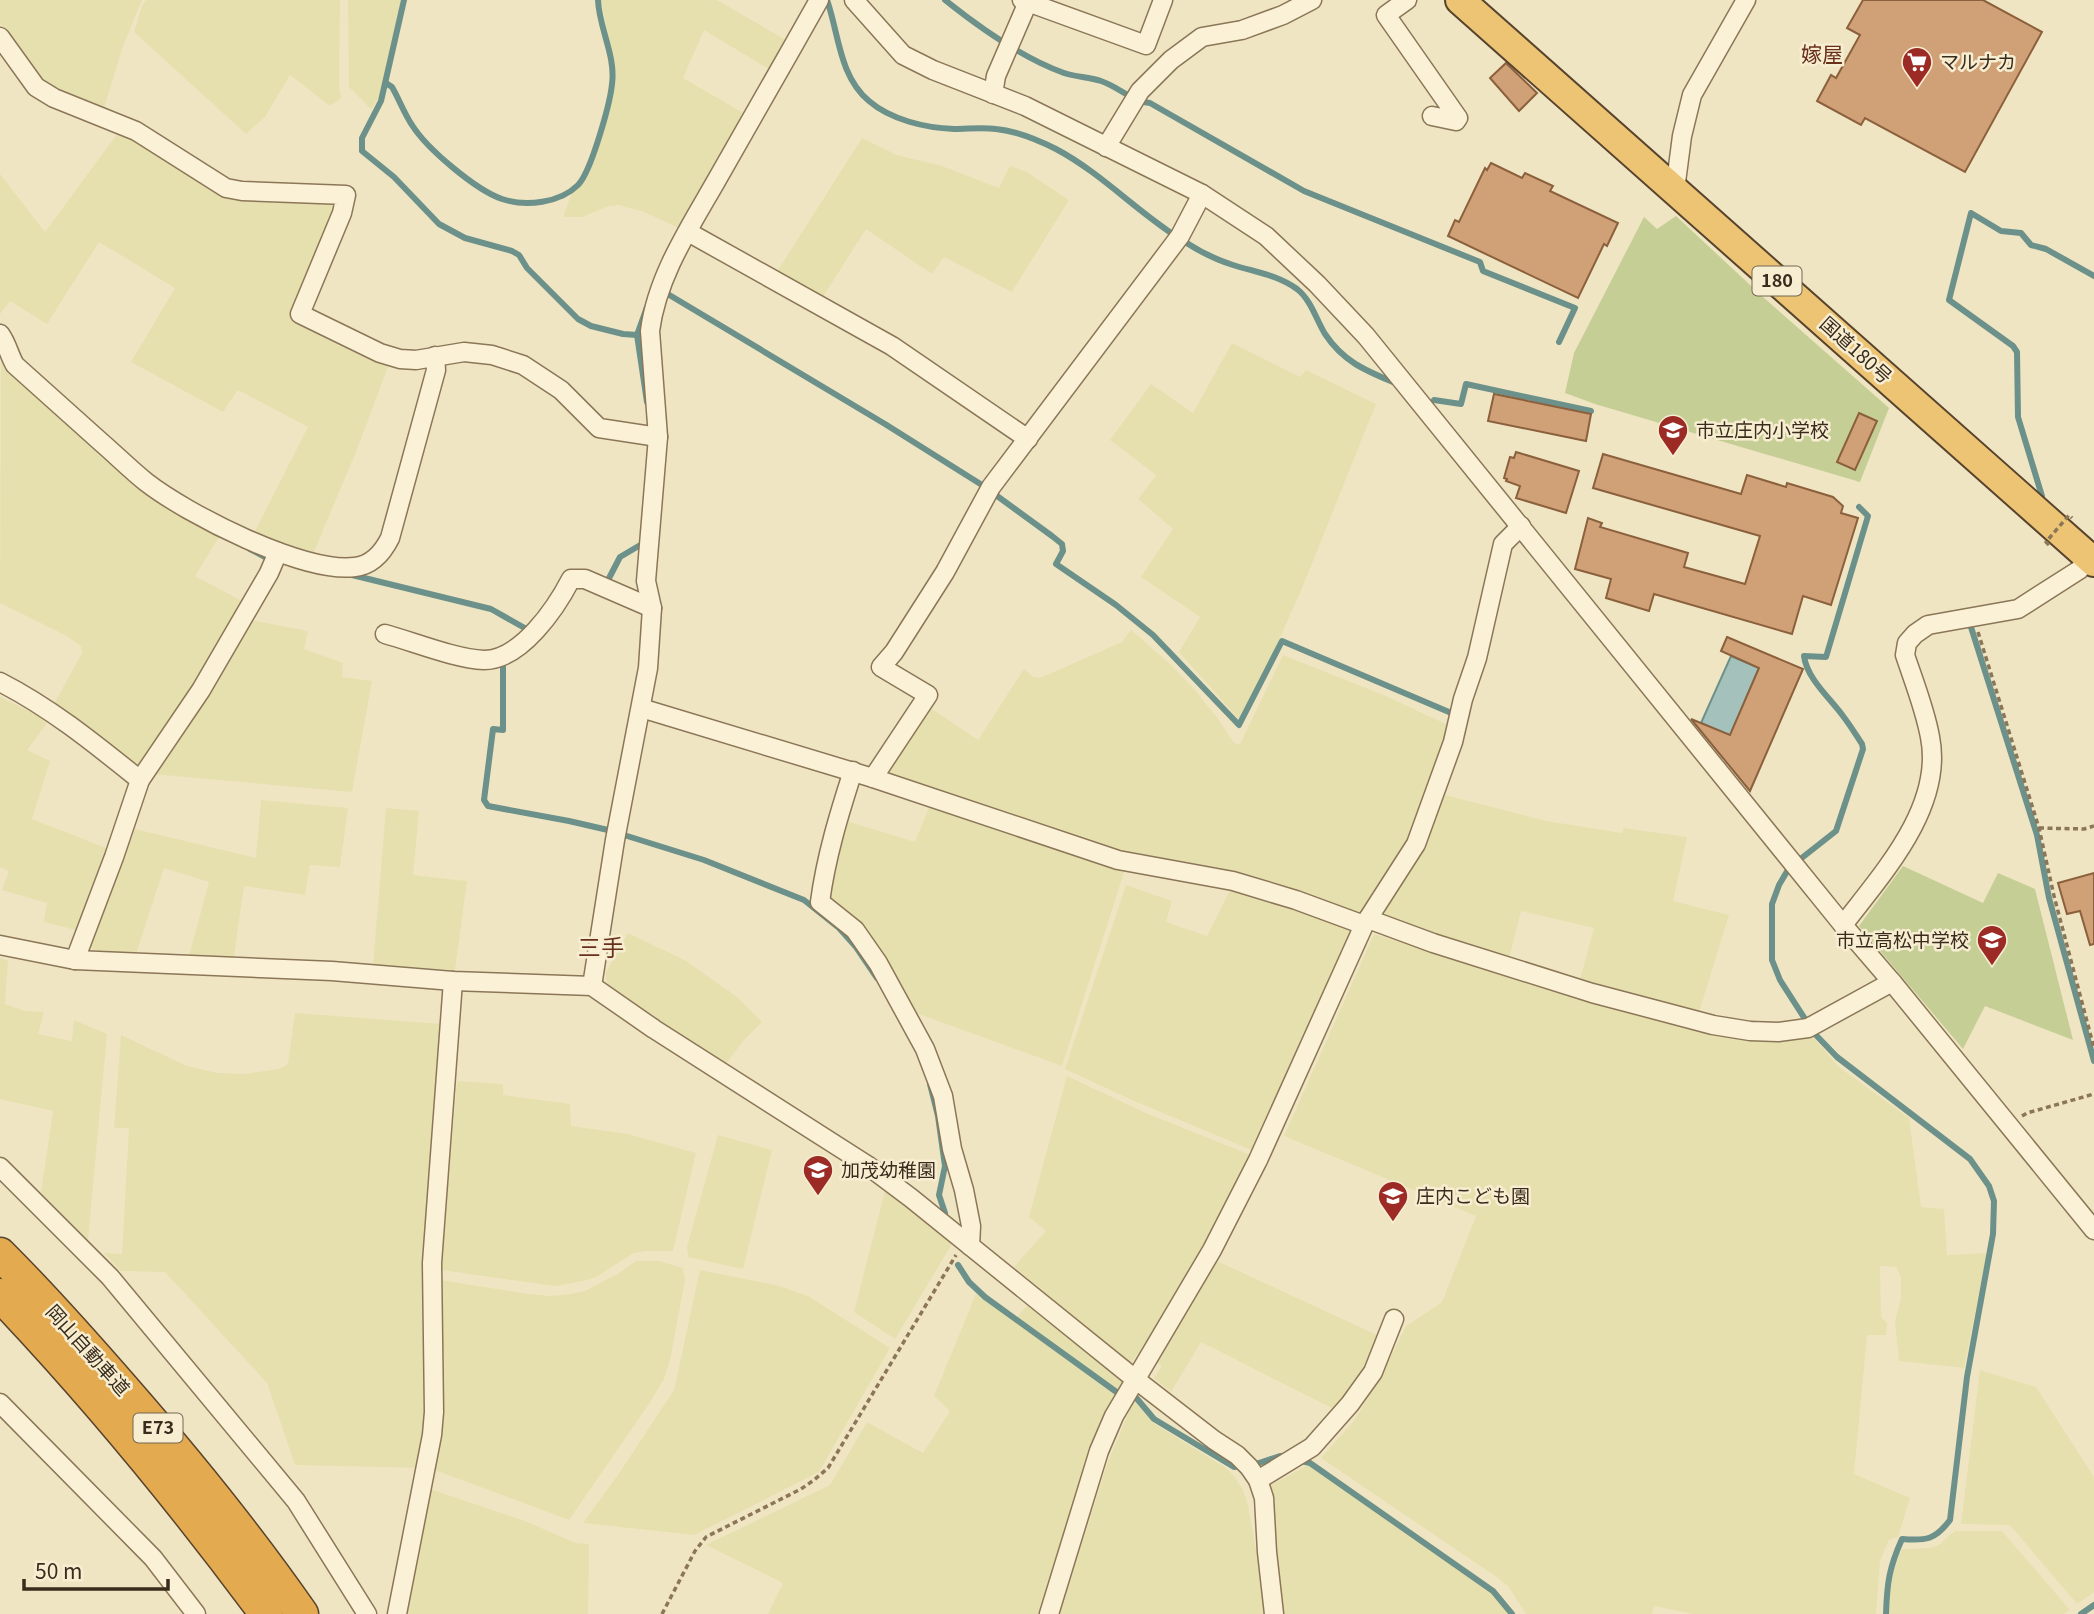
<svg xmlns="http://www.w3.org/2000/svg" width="2094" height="1614" viewBox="0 0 2094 1614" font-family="Georgia,'Noto Sans JP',serif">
<rect width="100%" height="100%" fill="#f0e5c2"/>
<g fill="#e6e0af">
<path d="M 0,0 L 142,0 L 123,46 L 103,111 L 57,93 L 34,78 L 0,23 Z"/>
<path d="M 146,0 L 340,0 L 339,84 L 341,98 L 330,106 L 290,75 L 265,117 L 246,134 L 134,32 L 142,6 Z"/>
<path d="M 348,0 L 401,0 L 382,93 L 371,109 L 349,87 Z"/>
<path d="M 601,0 L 717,0 L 791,43 L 772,71 L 704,30 L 683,78 L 747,115 L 681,229 L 644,212 L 619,205 L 609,206 L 582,217 L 563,217 L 573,189 L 594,157 L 609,113 L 613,94 L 616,77 L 614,64 Z"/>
<path d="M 120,130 L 219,191 L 316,200 L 334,205 L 339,210 L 294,313 L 391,359 L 356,452 L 313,554 L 253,535 L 308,427 L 238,390 L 223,412 L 131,362 L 175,288 L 99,242 L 47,324 L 10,301 L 0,314 L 0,174 L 45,232 Z"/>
<path d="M 862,138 L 897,155 L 942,166 L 999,188 L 1010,166 L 1027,172 L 1069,200 L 1012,292 L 944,257 L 932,274 L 866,229 L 821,300 L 775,275 Z"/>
<path d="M 1232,343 L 1300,377 L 1306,370 L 1376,404 L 1303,586 L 1242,723 L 1179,652 L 1200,617 L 1141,577 L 1173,529 L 1138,499 L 1156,475 L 1110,440 L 1151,384 L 1193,413 Z"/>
<path d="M 1,353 L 4,368 L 144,494 L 221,534 L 195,576 L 242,601 L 176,716 L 135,769 L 54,704 L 82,653 L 81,646 L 65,635 L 0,603 Z"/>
<path d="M 252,620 L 308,631 L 304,649 L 343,663 L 342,677 L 372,681 L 352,792 L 152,774 L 202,705 Z"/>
<path d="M 1131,630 L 1169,663 L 1195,690 L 1216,716 L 1234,743 L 1240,744 L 1283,655 L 1386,696 L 1448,725 L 1414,836 L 1360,921 L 1125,855 L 896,781 L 879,769 L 923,703 L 978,740 L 1024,669 L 1033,677 L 1040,678 L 1122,642 Z"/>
<path d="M 0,697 L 37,715 L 47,723 L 27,750 L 50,761 L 32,819 L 106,848 L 76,930 L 44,922 L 47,903 L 2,890 L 9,871 L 0,867 Z"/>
<path d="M 1445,795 L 1546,821 L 1622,833 L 1624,828 L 1687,837 L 1673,901 L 1729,915 L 1697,1019 L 1579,983 L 1594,928 L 1521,911 L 1509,959 L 1390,924 L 1384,911 L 1424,846 Z"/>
<path d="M 261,800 L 348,808 L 340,867 L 310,865 L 305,895 L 244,886 L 234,956 L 189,956 L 209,882 L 164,868 L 136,954 L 95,952 L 90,946 L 135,829 L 256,858 Z"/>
<path d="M 932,800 L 1127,863 L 1062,1066 L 913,1012 L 824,897 L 843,820 L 915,842 Z"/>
<path d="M 386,808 L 419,811 L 413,875 L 467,881 L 455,970 L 373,966 Z"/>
<path d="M 1233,884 L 1353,926 L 1254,1151 L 1134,1101 L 1065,1069 L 1126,885 L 1172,901 L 1166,922 L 1207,936 Z"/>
<path d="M 628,933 L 686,961 L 736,996 L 762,1022 L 743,1041 L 726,1064 L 613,992 L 606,981 L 606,972 Z"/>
<path d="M 1374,934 L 1595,1001 L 1809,1032 L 1839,1067 L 1909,1118 L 1921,1207 L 1944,1209 L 1947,1255 L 1987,1253 L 1964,1368 L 1899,1361 L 1895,1321 L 1901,1298 L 1901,1277 L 1896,1267 L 1880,1266 L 1881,1317 L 1887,1323 L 1886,1335 L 1867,1335 L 1854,1474 L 1910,1498 L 1898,1537 L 1889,1540 L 1880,1561 L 1876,1614 L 1694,1614 L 1654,1606 L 1652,1614 L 1526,1614 L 1508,1586 L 1498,1578 L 1321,1458 L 1354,1421 L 1383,1373 L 1406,1326 L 1442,1302 L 1476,1216 L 1284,1136 Z"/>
<path d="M 0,958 L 8,961 L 5,1004 L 25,1011 L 44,1012 L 38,1034 L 72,1041 L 74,1020 L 107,1034 L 88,1240 L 41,1192 L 53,1111 L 0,1099 Z"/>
<path d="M 295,1013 L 443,1024 L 429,1399 L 421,1468 L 295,1465 L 267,1383 L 165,1272 L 121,1271 L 104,1253 L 122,1254 L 129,1128 L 114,1128 L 121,1035 L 187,1066 L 218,1073 L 244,1074 L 279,1069 L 288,1064 Z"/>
<path d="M 1067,1076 L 1146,1113 L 1253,1156 L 1194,1263 L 1149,1338 L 1131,1363 L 1014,1267 L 1046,1231 L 1029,1217 Z"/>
<path d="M 457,1081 L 503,1084 L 503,1095 L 570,1104 L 571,1126 L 628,1134 L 696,1153 L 673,1251 L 647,1251 L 634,1253 L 596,1277 L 583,1281 L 555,1286 L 441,1270 Z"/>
<path d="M 718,1135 L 772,1150 L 743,1269 L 688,1257 L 687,1247 Z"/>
<path d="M 886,1187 L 953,1242 L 895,1339 L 854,1312 Z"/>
<path d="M 636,1261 L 659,1261 L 683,1268 L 685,1280 L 670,1360 L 664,1379 L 649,1404 L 569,1520 L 432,1469 L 440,1280 L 529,1294 L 550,1296 L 570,1294 L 585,1291 L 619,1273 Z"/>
<path d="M 1217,1261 L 1377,1335 L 1362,1370 L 1350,1386 L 1338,1411 L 1201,1342 L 1171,1392 L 1154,1378 L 1162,1366 L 1157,1362 Z"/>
<path d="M 700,1270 L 776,1285 L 808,1296 L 890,1348 L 819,1472 L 694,1535 L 583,1523 L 620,1472 L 674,1390 Z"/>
<path d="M 976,1294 L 1015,1319 L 1031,1301 L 1129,1382 L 1043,1614 L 768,1614 L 783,1583 L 706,1545 L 830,1485 L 867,1422 L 923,1453 L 950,1411 L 934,1396 Z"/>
<path d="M 1980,1370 L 2036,1387 L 2094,1477 L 2094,1592 L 2077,1604 L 2010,1525 L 1961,1524 Z"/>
<path d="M 1134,1400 L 1153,1423 L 1226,1468 L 1234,1476 L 1243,1490 L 1248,1505 L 1267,1614 L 1059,1614 L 1108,1462 Z"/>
<path d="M 1308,1465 L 1488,1590 L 1510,1614 L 1284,1614 L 1272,1519 L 1271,1485 Z"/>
<path d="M 427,1488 L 525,1521 L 576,1543 L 589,1544 L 588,1614 L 403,1614 Z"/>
<path d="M 1956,1531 L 2002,1531 L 2070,1610 L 2063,1614 L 1889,1614 L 1890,1579 L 1902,1549 L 1931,1548 L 1939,1545 L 1951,1534 Z"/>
</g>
<g fill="#c5ce95">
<path d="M 1676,216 L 1763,297 L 1889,408 L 1860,482 L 1595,404 L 1565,393 L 1574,353 L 1644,217 L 1657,229 Z"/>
<path d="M 1903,866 L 1983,903 L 1998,873 L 2035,889 L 2073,1040 L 1985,1006 L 1963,1049 L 1859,926 Z"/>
</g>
<path fill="#a4c2bb" stroke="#6b918a" stroke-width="2" d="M 1731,656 L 1759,668 L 1732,731 L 1733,737 L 1701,723 Z"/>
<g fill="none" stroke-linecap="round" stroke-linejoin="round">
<g stroke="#6b918a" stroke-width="6">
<path d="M 404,0 L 381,101 L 362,138 L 362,151 L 394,177 L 439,224 L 465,238 L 512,251 L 519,255 L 527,268 L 578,319 L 591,326 L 623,334 L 637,335 L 647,307"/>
<path d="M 827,0 C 839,34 839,76 869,101 C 891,120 926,128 954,129 C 968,129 982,127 996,129 C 1017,131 1038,140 1056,149 C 1103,174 1140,215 1185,242 C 1199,251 1217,260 1233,265 C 1255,272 1278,275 1297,289 C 1311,300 1316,319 1325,334 C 1343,361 1364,370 1393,382"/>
<path d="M 945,0 C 980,28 1022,58 1064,73 C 1076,77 1089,77 1101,81 C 1119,87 1131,101 1150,103 L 1304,191 L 1480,262 L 1483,271 L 1575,308 L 1559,342"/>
<path d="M 386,83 L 392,87 C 399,99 404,113 412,125 C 427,149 476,190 502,199 C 526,207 560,203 578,185 C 591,172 610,104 612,84 C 616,56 599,28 598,0"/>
<path d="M 661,290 L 885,424 L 982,485 L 1052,536 L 1062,544 L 1063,551 L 1056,564 L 1116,605 L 1153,635 L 1239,725 L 1282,641 L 1456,715"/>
<path d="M 637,335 L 647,402"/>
<path d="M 1434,400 L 1461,404 L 1466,384 L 1591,411"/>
<path d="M 2042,496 L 2018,417 L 2017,352 L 2013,346 L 1949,300 L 1971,213 L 2001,231 L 2021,233 L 2031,245 L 2046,249 L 2094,276"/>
<path d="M 1859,507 L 1868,516 L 1826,657 L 1804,656 C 1807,679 1830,698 1843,716 C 1850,725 1856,735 1862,744 L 1863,749 L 1836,831 L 1789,868 L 1779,885 L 1772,904 L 1772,960 L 1780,980 L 1814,1033 L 1837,1057 L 1970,1159 L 1989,1186 L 1994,1201 L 1993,1234 L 1967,1377 L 1950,1520 C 1935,1540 1926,1541 1902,1539 C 1889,1568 1887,1583 1886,1614"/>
<path d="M 250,549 L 267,558 L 272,559"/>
<path d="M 348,574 L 491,609 L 530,631"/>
<path d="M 606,584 L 620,557 L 642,544 L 643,538"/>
<path d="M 1970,624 L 2037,835 L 2049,898 L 2094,1061"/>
<path d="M 507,659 L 503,662 L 503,730 L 493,729 L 484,800 L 488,806 L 569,821 L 608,830"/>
<path d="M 624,835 L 704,860 L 804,900 L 839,928 L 856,947 L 877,978"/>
<path d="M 930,1084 L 938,1116 L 945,1166 L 939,1195 L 945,1213"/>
<path d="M 958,1265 L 969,1282 L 985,1297 L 1122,1396"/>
<path d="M 1133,1394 L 1154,1419 L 1234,1467 L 1256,1464 L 1280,1456 L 1287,1458"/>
<path d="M 1297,1460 L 1310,1463 L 1493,1591 L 1512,1614"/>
<path d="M 2081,1614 L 2094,1605"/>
</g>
</g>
<g fill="#d0a076" stroke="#8b603d" stroke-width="2">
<path d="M 1863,0 L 1983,0 L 2042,32 L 1965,172 L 1865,118 L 1861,125 L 1817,101 L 1831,75 L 1836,78 L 1860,35 L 1847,28 Z"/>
<path d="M 1506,63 L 1537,93 L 1519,111 L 1490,78 Z"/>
<path d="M 1491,163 L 1522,178 L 1525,173 L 1553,186 L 1550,191 L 1618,223 L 1607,246 L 1604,244 L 1578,298 L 1448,236 L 1455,220 L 1459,222 L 1485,168 L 1487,170 Z"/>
<path d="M 1494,394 L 1591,414 L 1586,441 L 1488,421 Z"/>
<path d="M 1859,413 L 1877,421 L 1855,470 L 1837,462 Z"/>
<path d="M 1516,452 L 1579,471 L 1566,513 L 1516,498 L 1520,486 L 1506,481 L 1507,479 L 1504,478 L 1510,457 L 1514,458 Z"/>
<path d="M 1603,454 L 1741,494 L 1747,475 L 1786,487 L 1787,483 L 1833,497 L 1843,506 L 1841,513 L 1858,518 L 1831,605 L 1803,596 L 1792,634 L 1654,594 L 1649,611 L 1606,598 L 1611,579 L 1575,569 L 1588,518 L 1602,523 L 1600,527 L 1688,553 L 1684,567 L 1745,584 L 1760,536 L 1593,488 Z"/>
<path d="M 1727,637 L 1803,669 L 1750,791 L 1691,719 L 1730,735 L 1759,668 L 1721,651 Z"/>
<path d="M 2094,873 L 2094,944 L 2090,945 L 2080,911 L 2067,914 L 2058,883 Z"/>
</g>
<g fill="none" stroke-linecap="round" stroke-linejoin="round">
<g stroke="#8b7658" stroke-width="21">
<g id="minor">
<path d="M 854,0 L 903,55 L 933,70 L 1025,106 L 1202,194 L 1266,236 L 1317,284 L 1366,336 L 1843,925 L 1892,982 L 2094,1230"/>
<path d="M 1022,0 L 1146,45 L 1163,0"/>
<path d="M 1407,0 L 1386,15 L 1458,118 L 1456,121 L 1432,116"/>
<path d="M 0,37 L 36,87 L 54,98 L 136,131 L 226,188 L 242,191 L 346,195 L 342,213 L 300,314 L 380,353 L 400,359 L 416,360 L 464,352 L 492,355 L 523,365 L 561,390 L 599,428 L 658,437"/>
<path d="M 993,94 L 996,76 L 1028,2"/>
<path d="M 1106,147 L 1140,91 L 1171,60 L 1202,37 L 1242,30 L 1283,15 L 1312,0"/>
<path d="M 1675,190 L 1682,136 L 1692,95 L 1746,0"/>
<path d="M 688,232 L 892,346 L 1028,439"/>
<path d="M 0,334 C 7,343 9,355 15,365 C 44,391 73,417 102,443 C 117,456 131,470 146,482 C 187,514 304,574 355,567 C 373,565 383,552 390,538 L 436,370 L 435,356"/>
<path d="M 385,634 C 414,642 456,659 484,660 C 521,660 556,608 571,579 L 585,579 L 652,608"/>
<path d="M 0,682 C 51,708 95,744 140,780"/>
<path d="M 641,708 L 873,778 L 1118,860 L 1233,881 L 1296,900 L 1364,925"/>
<path d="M 853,771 C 839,814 826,857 820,902 L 855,930 L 878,963 L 925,1049 L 943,1096 L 952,1149 L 964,1190 L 971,1226 L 970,1246"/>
<path d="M 873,778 L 928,695 L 881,667 L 894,652 L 945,572 L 991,487 L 1180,236 L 1202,194"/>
<path d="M 1368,919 L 1433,943 L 1592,993 L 1713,1025 L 1750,1031 L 1778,1032 L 1808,1028 L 1892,982"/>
<path d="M 1843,925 C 1882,874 1944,807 1930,737 C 1925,709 1914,682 1905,655 L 1907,643 L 1915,634 L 1928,625 L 2018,609 L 2079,570 L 2094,554"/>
<path d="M 0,945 L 75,960 L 332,971 L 453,981 L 592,986 L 654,1029 L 867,1165 L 911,1198 L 1135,1379 L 1214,1440 L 1237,1455 L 1249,1467 L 1258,1480 L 1264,1498 L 1267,1552 L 1274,1614"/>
<path d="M 75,960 L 114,857 L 140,780 L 201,690 L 269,573 L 278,552"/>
<path d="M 592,986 L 615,840 L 648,668 L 652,608 L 646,581 L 658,437 L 650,331 C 657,275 692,224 719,176 C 752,118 786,59 819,0"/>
<path d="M 0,1167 L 110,1277 L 296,1501 L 367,1614"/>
<path d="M 0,1403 L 153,1558 L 196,1614"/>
<path d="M 1258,1480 L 1312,1447 L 1350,1404 L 1373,1372 L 1394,1319"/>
<path d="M 397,1614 L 432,1435 L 434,1412 L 432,1263 L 453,981"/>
<path d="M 1049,1614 L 1099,1451 L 1114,1416 L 1212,1250 L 1258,1160 L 1364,925 L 1416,844 L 1453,742 L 1463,699 L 1477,658 L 1503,544 L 1521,526"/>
</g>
</g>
<g stroke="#58432d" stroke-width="32">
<path id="trunk" d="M 1460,0 L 2094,562"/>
</g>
<g stroke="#58432d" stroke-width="35">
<g id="motorway">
<path d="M 0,1254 C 43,1297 83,1342 123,1388 C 186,1460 247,1535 302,1614"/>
<path d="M 0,1295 C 96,1396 183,1502 266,1614"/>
</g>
</g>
<g stroke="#8b7658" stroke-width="3.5" stroke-dasharray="5 3.5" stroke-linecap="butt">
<path d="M 1978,632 L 2039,828 L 2054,896 L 2094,1048"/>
<path d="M 2039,828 L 2084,829 L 2094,826"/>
<path d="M 2022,1116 L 2027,1113 L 2094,1094"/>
<path d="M 662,1614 L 695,1551 L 706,1537 L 801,1489 L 814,1480 L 828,1468 L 956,1255"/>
</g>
<use href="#minor" stroke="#faf1d6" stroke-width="18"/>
<use href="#trunk" stroke="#ecc474" stroke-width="28"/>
<use href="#motorway" stroke="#e3aa4f" stroke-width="32"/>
<path stroke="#8b7658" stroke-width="3.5" stroke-dasharray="5 3.5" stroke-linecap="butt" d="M 2049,545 L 2046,542 L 2069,515 L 2072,518"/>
</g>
<defs>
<g id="supermarket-pin" transform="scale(1.575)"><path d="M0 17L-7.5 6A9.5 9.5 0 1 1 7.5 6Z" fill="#9c2b26" stroke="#f7eed2"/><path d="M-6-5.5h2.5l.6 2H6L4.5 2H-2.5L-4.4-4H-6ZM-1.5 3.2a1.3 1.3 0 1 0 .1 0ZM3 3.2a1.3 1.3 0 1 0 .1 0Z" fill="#fff"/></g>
<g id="school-pin" transform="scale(1.575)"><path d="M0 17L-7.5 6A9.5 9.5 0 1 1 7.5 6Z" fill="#9c2b26" stroke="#f7eed2"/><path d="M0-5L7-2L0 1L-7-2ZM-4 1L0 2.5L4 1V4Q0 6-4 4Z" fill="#fff"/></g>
</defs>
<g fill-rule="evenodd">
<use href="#supermarket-pin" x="1917" y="62"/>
<use href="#school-pin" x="1673" y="430"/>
<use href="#school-pin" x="1992" y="940"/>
<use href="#school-pin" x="818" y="1170"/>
<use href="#school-pin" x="1393" y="1196"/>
</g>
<g text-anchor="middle" stroke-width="5" stroke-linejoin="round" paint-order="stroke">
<g fill="#f7eed2" stroke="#736653" stroke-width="2">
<rect x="1752.5" y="266.5" width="49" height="29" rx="5"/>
<rect x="133.5" y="1413.5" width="49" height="29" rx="5"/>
</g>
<g font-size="18" font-weight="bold" fill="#3a2c1d">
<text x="1777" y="287">180</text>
<text x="158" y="1434">E73</text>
</g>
<g font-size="19" fill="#3a2c1d" stroke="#f7eed2" text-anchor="start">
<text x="1940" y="69">マルナカ</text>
<text x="1696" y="437">市立庄内小学校</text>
<text x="1969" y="947" text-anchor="end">市立高松中学校</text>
<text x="841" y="1177">加茂幼稚園</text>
<text x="1416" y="1203">庄内こども園</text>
</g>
<g font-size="19" fill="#3a2c1d" stroke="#f7eed2">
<text transform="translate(1856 350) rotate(42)" y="7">国道180号</text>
<text transform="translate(88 1350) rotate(48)" y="7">岡山自動車道</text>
</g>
<g font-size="21" fill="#682f1b" stroke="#f7eed2">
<text x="1822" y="62">嫁屋</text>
</g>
<g font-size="23" fill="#682f1b" stroke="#f7eed2">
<text x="601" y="956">三手</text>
</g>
</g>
<path d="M24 1579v10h144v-10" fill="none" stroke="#3a2c1d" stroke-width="3.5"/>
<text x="35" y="1579" font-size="21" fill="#3a2c1d" stroke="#f7eed2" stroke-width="5" paint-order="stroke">50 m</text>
</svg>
